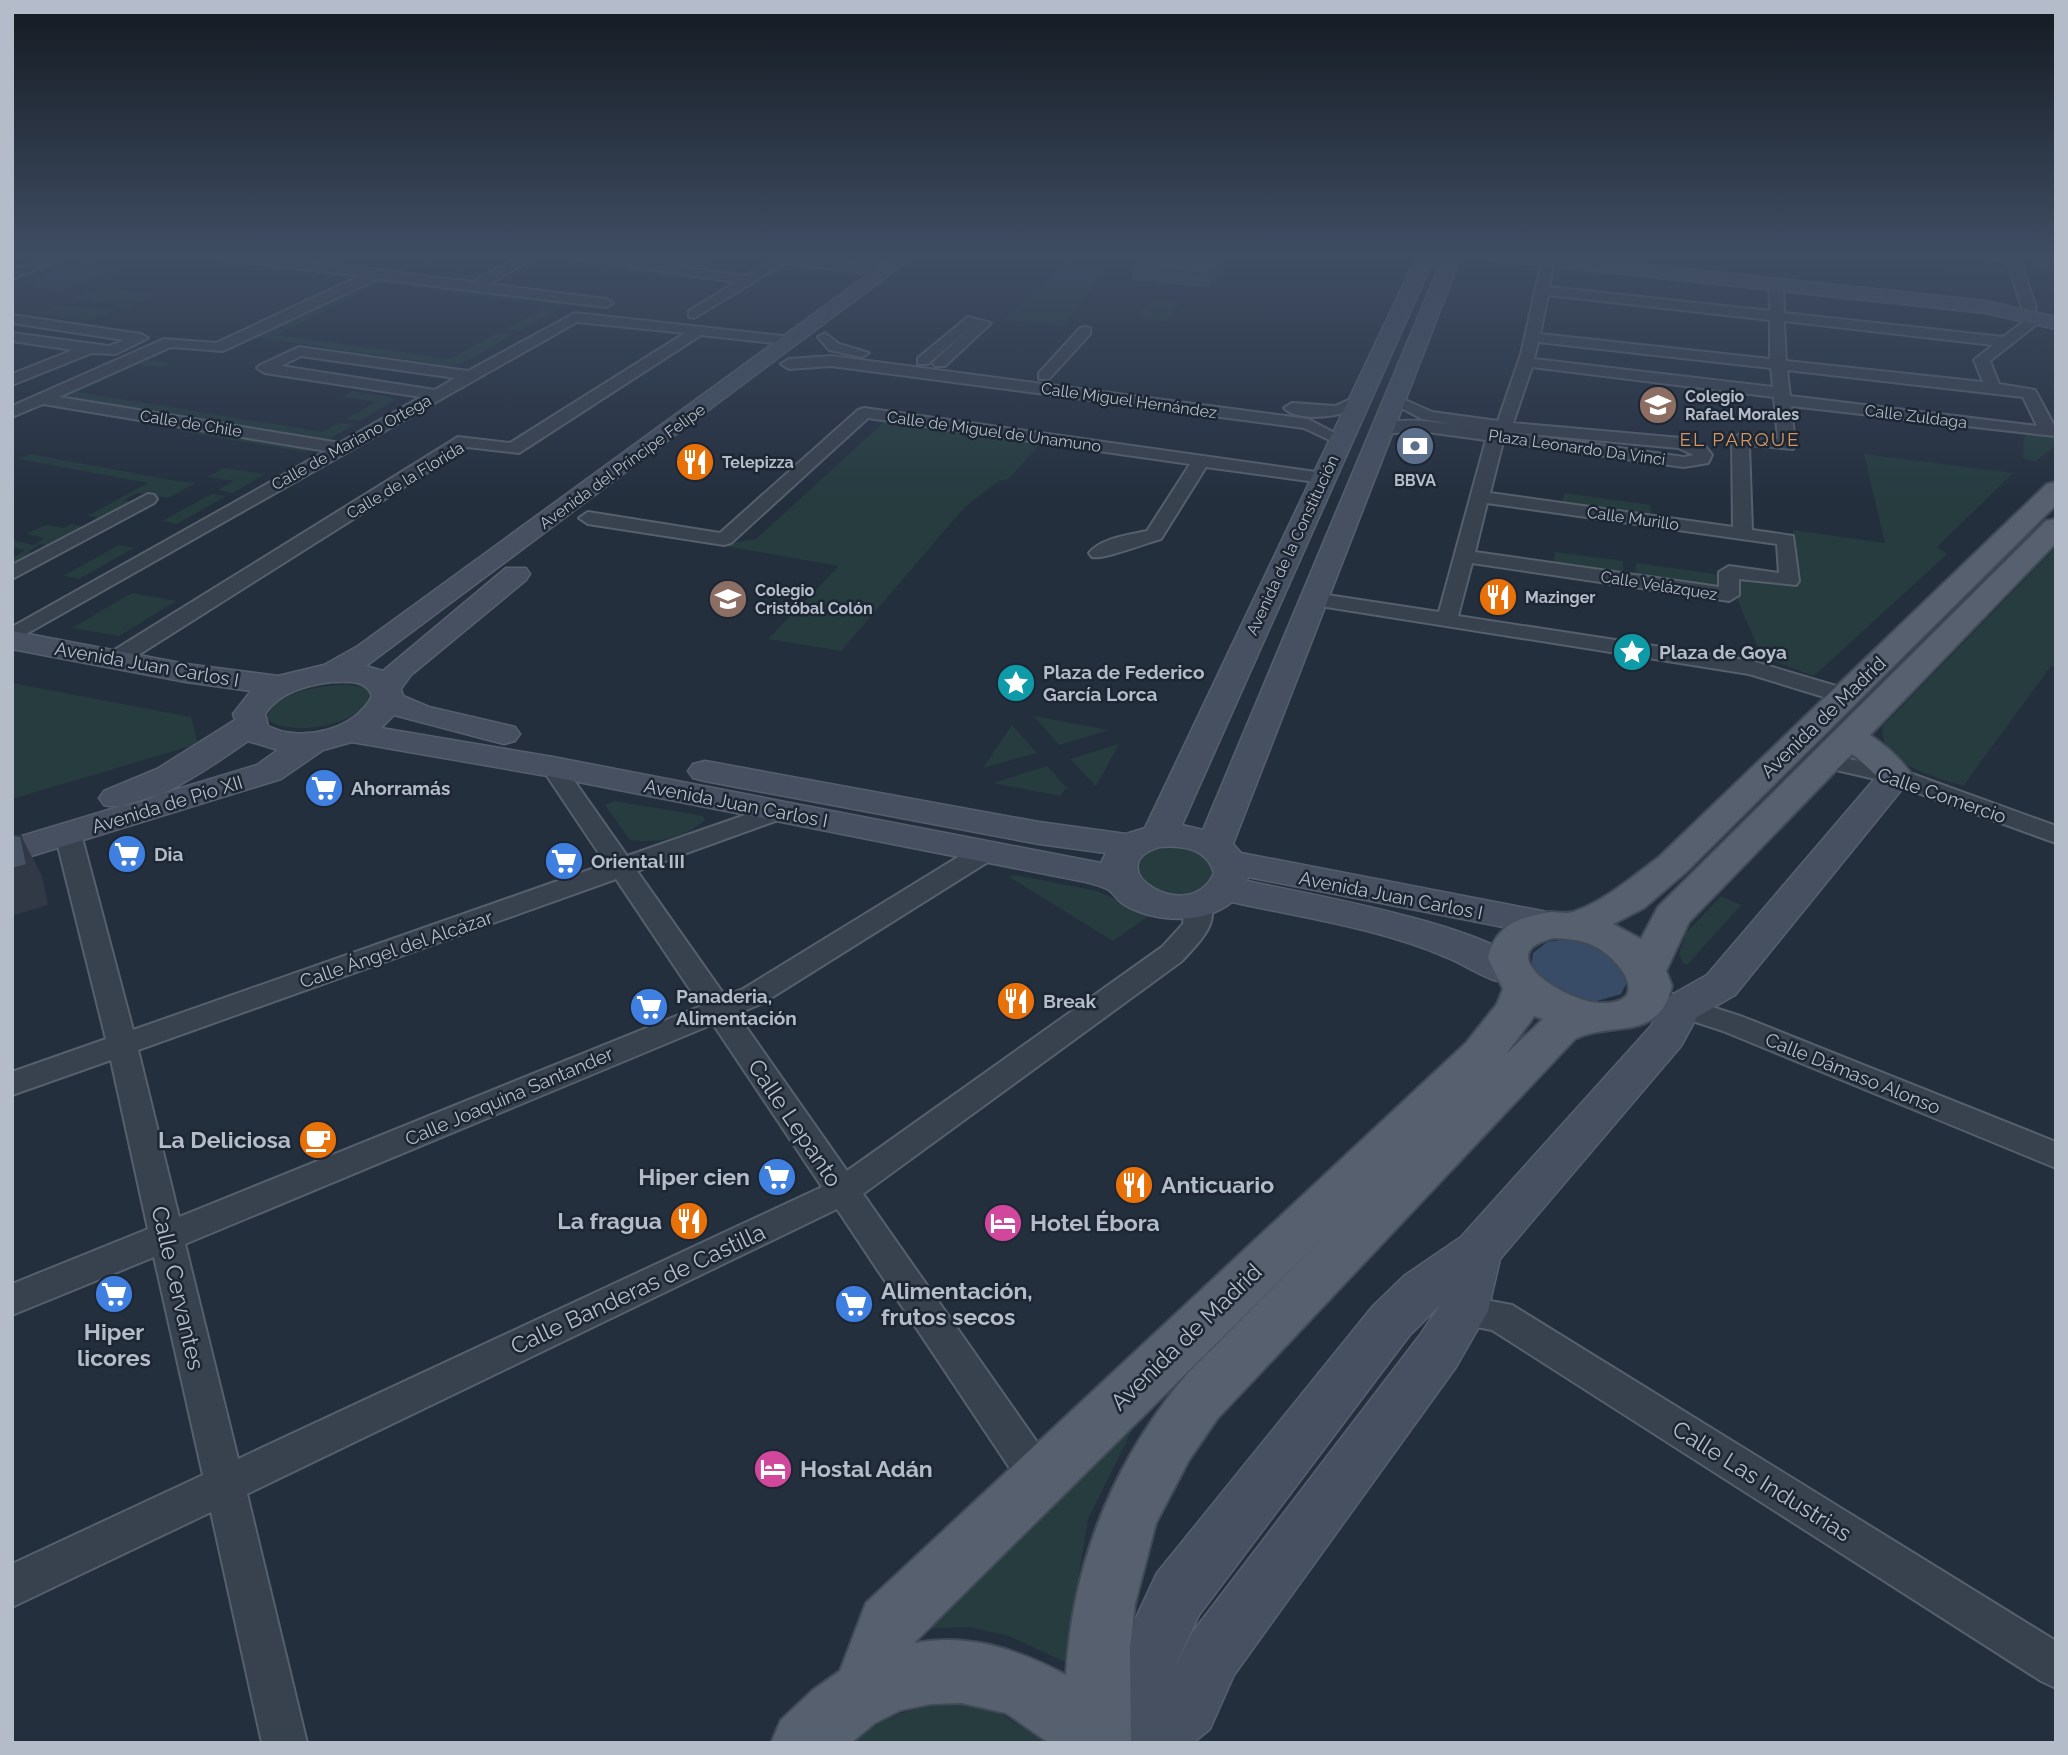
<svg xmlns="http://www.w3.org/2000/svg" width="2068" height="1755" viewBox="0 0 2068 1755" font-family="Raleway,sans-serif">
<rect width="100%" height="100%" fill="#242f3e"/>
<g fill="#263c3f">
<path d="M 100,254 L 152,257 L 60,291 L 17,284 Z"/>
<path d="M 434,254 L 496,254 L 466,269 L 415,263 Z"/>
<path d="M 1074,254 L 1117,254 L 1063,326 L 1005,319 Z"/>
<path d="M 1808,254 L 1957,254 L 2003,261 L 2007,274 Z"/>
<path d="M 550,257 L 695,276 L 691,279 L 573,264 L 535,264 Z"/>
<path d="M 380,278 L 561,301 L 562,306 L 520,331 L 506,329 L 547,306 L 382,283 L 276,335 L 450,359 L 498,333 L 512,335 L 461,364 L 452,366 L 254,337 Z"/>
<path d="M 102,287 L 159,295 L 129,307 L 72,299 Z"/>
<path d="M 1153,299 L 1181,302 L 1166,321 L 1137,317 Z"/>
<path d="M 59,305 L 119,310 L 87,320 L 39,313 Z"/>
<path d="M 136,358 L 170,363 L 163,367 L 137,365 L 78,392 L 322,432 L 338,423 L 354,425 L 323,442 L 50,397 Z"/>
<path d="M 353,391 L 392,397 L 395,400 L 360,421 L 346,419 L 376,402 L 343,397 Z"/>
<path d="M 884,422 L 1039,445 L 1009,479 L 998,481 L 964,508 L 841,651 L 768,639 L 839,566 L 719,545 L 756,539 Z"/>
<path d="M 190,426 L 316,446 L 306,452 L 179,431 Z"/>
<path d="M 2033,432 L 2056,438 L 2056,445 L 2035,462 L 2023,458 L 2024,437 Z"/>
<path d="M 30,454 L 177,481 L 196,483 L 168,498 L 137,493 L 124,500 L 136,503 L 106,519 L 87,516 L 148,483 L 18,459 Z"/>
<path d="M 1864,454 L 2013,473 L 1937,547 L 1947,554 L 1814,676 L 1762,657 L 1738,601 L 1737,578 L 1797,586 L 1793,530 L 1885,543 Z"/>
<path d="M 224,468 L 265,474 L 233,493 L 218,490 L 234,481 L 208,477 Z"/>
<path d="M 1564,493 L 1651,505 L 1650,517 L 1562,505 Z"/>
<path d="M 212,494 L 226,496 L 177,524 L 162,521 Z"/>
<path d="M 71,524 L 91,528 L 55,547 L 40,544 L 28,552 L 41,555 L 12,567 L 12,558 L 25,550 L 12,547 L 12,540 L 34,545 L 44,538 L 26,534 L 46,525 L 64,528 Z"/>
<path d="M 119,545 L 134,548 L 79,579 L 63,576 Z"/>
<path d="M 2056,547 L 2056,668 L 2051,666 L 1963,786 C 1936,777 1876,763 1883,726 Z"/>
<path d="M 1555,552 L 1623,561 L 1623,575 L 1553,565 Z"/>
<path d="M 1636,563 L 1723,575 L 1723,590 L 1635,577 Z"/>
<path d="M 132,593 L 176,601 L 119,636 L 72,628 Z"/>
<path d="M 12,683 L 191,717 L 198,744 L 12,799 Z"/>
<path d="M 348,685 L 369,688 L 374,696 C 356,726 293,738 266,719 C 274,691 323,685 348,685 Z"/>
<path d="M 1034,716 L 1109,730 L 1059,745 Z"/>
<path d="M 1012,725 L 1037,753 L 983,768 Z"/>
<path d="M 1119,744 L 1096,786 L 1070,759 Z"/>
<path d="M 1047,766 L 1069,790 L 1065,789 L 1061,796 L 993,783 Z"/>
<path d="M 614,801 L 703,816 L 705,820 C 685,838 656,844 630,840 L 605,805 Z"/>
<path d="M 1163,846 C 1187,845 1201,850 1214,870 C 1212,894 1178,901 1158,892 C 1151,888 1143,880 1136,874 C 1138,856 1146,851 1163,846 Z"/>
<path d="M 1015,875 L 1097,891 L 1150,915 L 1113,941 L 1009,877 Z"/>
<path d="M 1721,896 L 1741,905 L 1688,964 L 1684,964 L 1679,954 L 1686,933 Z"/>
<path d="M 1138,1418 L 1088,1519 L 1065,1662 L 1009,1636 L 969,1627 L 920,1629 Z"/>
<path d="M 951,1703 L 1000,1713 L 1046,1743 L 850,1743 C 877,1715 915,1709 951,1703 Z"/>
</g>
<path fill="#394c67" d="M 1569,939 C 1600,942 1614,954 1628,980 L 1621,994 L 1590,1003 L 1552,991 L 1531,968 L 1533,953 L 1547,942 Z"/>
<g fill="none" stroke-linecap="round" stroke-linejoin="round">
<g stroke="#565f6c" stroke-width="4">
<g id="street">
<path d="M 57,254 L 76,254 L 12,279 L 12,270 Z"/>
<path d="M 206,254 L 247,254 L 473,282 L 524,254 L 540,254 L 489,284 L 606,299 L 613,303 L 606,307 L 377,279 L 223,351 L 171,347 L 59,397 L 340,443 L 421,397 L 265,373 L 257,368 L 260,365 L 299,347 L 468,371 L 575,313 L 791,337 L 798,341 L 791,345 L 701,335 L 519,453 L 467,447 L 124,664 L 108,664 L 105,659 L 108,654 L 458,437 L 510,443 L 685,333 L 577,322 L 12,642 L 12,627 L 326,451 L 43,404 L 12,417 L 12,406 L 164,339 L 216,343 L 360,276 L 212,258 ZM 301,356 L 455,378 L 435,390 L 281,366 Z"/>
<path d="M 546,254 L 585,254 L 747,276 L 781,254 L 796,254 L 886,267 L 893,271 L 886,275 L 785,263 L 694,318 L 689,317 L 689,311 L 736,282 Z"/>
<path d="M 1973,254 L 2018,254 L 2036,308 L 2034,311 L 2022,308 L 2007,261 Z"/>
<path d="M 1548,257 L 1554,261 L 1549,287 L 1770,311 L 1769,285 L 1776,281 L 1783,285 L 1784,313 L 2003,337 L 2031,316 L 2043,319 L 1990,361 L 1999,384 L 2035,390 L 2056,429 L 2055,436 L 1791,406 L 1795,445 L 1793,449 L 1749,445 L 1752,530 L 1793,536 L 1799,581 L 1796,585 L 1739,579 L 1739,595 L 1729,601 L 1472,563 L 1458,616 L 1752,661 L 1853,691 L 1856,696 L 1853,701 L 1837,701 L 1749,674 L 1314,605 L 1304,599 L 1314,593 L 1439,612 L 1486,440 L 1420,431 L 1382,434 L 1374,429 C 1391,411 1466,427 1491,431 L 1422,419 L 1386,400 L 1394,395 L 1432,412 L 1498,421 L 1521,354 L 1542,261 ZM 1548,295 L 1770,320 L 1770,359 L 1540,334 ZM 1784,321 L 1993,345 L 1974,360 L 1983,382 L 1786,361 ZM 1538,342 L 1771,368 L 1773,387 L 1534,359 ZM 1532,367 L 1774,397 L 1778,439 L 1740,434 L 1732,439 L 1733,527 L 1490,493 L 1503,442 L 1684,467 L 1708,463 L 1712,455 L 1705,446 L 1681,438 L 1513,423 ZM 1787,370 L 2023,397 L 2037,426 L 1790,396 ZM 1507,432 L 1678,448 L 1694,455 L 1684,457 ZM 1487,503 L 1777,544 L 1779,573 L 1729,566 L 1719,572 L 1719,587 L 1475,552 Z"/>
<path d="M 12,315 L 141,334 L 148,338 L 116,354 L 92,353 L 12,385 L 12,374 L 73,350 L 12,341 L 12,333 L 109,346 L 124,340 L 12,323 Z"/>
<path d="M 968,317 L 991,323 L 945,366 L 935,366 L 932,363 L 972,326 L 928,364 L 918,364 L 918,358 Z"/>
<path d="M 1085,327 L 1090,328 L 1090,334 L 1049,379 L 1039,379 L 1039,373 L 1080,328 Z"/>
<path d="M 825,333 L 839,344 L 869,353 L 862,357 L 829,350 L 818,337 Z"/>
<path d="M 831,356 L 1308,419 L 1348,440 L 1340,445 L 1304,428 L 831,366 L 789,369 L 781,364 L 789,359 Z"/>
<path d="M 1358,396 L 1364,398 L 1364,404 C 1347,417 1299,423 1284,408 L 1292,403 L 1335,406 Z"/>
<path d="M 864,408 L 1323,473 L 1332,478 L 1323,483 L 1206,467 L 1161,539 C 1146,543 1103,560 1092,557 L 1089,553 C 1101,538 1129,535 1147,531 L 1190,464 L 868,418 L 731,543 L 724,545 L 588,524 L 579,518 L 588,512 L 720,533 L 858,410 Z"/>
<path d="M 148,494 L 154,495 L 157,499 L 154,503 L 12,579 L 12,565 Z"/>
<path d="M 1827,754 L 1904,771 L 2056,826 L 2056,843 L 1888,782 L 1819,766 L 1815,761 L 1819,756 Z"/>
<path d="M 553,760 L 561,762 L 627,856 L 771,806 L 789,806 L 792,811 L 789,816 L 637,871 L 725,996 L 743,989 L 976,846 L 994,846 L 998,852 L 994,858 L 763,1003 L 737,1014 L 847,1171 L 1162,947 L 1183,924 L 1185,904 L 1189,898 L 1198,895 L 1207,898 C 1223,922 1197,944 1182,961 L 863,1194 L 1053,1465 L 1059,1478 L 1053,1491 L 1039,1496 L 1025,1491 L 837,1209 L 247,1494 L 307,1743 L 262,1743 L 211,1512 L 12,1607 L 12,1564 L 203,1475 L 154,1257 L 12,1315 L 12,1284 L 148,1229 L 111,1060 L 12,1095 L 12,1072 L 106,1039 L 55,834 L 59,829 L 77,829 L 81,834 L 133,1030 L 606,864 L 541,767 L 545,762 ZM 616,879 L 701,1006 L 179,1217 L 138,1050 ZM 713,1024 L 822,1187 L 238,1459 L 185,1244 Z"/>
<path d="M 1669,993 L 1743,1017 L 2056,1142 L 2056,1168 L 1723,1031 L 1659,1010 L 1655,1003 L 1659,996 Z"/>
<path d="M 1463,1296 L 1512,1305 L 2056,1641 L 2056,1688 L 2041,1681 L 1492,1330 L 1450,1322 L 1445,1311 L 1450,1300 Z"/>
</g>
</g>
<g stroke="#565f6c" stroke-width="3">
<g id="secondary">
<path d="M 896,254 L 917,254 L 366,666 L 383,671 L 506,568 L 526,568 L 530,574 L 526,580 L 411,675 L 401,689 L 403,696 L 429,707 L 515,727 L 520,734 L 515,741 L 504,744 L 394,715 L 381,728 L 553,757 L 1101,863 L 1106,853 L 1039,844 L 705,781 L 693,778 L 688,771 L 693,764 L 705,761 L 1039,822 L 1126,834 L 1145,828 L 1418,254 L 1436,254 L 1182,825 L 1203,830 L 1444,255 L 1462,254 L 1233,844 L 1241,853 L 1568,916 L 1573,925 L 1568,934 L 1554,937 L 1248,877 L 1247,881 C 1302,893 1503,927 1531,972 L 1525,981 C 1496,990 1472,967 1446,957 C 1378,928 1304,918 1232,902 C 1203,925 1154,923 1123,904 C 1117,900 1113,892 1107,889 C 1101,886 1093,884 1086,882 L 553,777 L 352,742 L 323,750 L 281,779 L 12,862 L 12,839 L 257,765 L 278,750 L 248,741 C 215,764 144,815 104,805 L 99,798 L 104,791 L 157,769 L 235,720 L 233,714 L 251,691 L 186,682 L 12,649 L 12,631 L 186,664 L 278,676 L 324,665 L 358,646 ZM 332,682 C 347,682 366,679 372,696 C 356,730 300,743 268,726 L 265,714 C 280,692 307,685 332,682 ZM 1159,847 C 1181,845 1207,848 1214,873 C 1189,928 1096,867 1159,847 Z"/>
<path d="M 1475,254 L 1540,254 L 1986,301 L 2056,317 L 2056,329 L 1986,313 L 1484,259 Z"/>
<path d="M 1895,766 L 1907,769 L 1912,776 L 1907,783 L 1735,995 L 1697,1017 L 1681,1046 L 1500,1259 L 1488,1311 L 1456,1367 L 1234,1675 L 1210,1729 L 1193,1743 L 1112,1743 L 1113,1667 L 1157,1573 L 1373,1306 L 1404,1276 L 1461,1237 L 1651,1026 L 1668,997 L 1707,975 L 1883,769 ZM 1440,1305 L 1420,1335 L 1192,1633 L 1173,1670 L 1199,1615 L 1409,1336 Z"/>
</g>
</g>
<g stroke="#414a57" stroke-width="4">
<path id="primary" d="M 2056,482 L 2056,505 L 1685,873 L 1644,908 L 1613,924 L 1641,939 L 1658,907 L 2046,521 L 2056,519 L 2056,543 L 1870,735 C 1888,747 1900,758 1913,776 L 1907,783 C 1881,790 1872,768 1852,754 L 1689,922 L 1666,971 L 1672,986 C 1658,1043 1614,1020 1575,1039 L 1217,1419 L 1189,1460 L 1156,1523 L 1135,1604 L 1130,1648 L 1131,1743 L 1049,1743 L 1006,1713 L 961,1703 L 931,1704 L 901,1710 L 875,1723 L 851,1743 L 771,1743 L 781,1720 L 813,1690 L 840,1671 L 866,1603 L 1466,1043 L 1497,1004 L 1503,989 L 1488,958 C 1495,925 1520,917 1551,912 C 1558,912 1566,914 1573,912 C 1605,901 1632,877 1659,857 L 2047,484 ZM 1554,938 C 1569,939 1583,940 1596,947 C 1623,962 1652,1005 1599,1003 C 1565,1001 1488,953 1554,938 ZM 1534,1016 L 1543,1019 L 1506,1054 L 1531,1021 ZM 1327,1234 C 1293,1268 1259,1302 1225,1336 C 1209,1353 1191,1368 1177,1386 C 1110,1470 1072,1568 1066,1675 C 1017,1649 969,1633 914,1643 Z"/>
</g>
<use href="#street" fill="#38414e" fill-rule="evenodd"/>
<use href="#secondary" fill="#465061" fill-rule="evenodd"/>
<use href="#primary" fill="#56606e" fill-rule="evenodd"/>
</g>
<g fill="#3b4654">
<path d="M 608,254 L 738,254 L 724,263 L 717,262 L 708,268 Z"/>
<path d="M 1234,254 L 1209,288 L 1132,280 L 1132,266 Z"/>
<path d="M 2030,254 L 2056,254 L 2056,272 L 2030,267 L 2034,256 Z"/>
</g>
<g fill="#303945">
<path d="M 706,254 L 716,254 L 717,262 L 708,268 Z"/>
<path d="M 723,254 L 738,254 L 724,263 Z"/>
<path d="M 1225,254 L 1234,254 L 1209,288 L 1210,274 Z"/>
<path d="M 21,836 L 42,876 L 48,905 L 12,916 L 12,869 Z"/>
</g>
<g fill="#455162" stroke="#303945" stroke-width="2">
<path d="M 1143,254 L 1225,254 L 1210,274 L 1132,266 Z"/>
<path d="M 12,835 L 21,836 L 27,865 L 12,869 Z"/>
</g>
<linearGradient id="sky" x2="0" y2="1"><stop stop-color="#141a22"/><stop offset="0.51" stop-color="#3f4d63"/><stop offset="1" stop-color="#3f4d63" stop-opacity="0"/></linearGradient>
<rect width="2068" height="500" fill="url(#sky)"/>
<defs>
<g id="school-disc" transform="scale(2.0125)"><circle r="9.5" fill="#8d6e63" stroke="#1d2633"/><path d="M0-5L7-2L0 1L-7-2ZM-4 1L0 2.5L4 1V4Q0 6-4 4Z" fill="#fff"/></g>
<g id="bank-disc" transform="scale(2.0125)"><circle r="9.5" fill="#5c6f8a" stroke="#1d2633"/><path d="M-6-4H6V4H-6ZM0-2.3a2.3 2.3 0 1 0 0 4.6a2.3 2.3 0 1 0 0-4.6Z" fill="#fff"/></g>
<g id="restaurant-disc" transform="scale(2.0125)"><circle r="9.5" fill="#e8710a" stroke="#1d2633"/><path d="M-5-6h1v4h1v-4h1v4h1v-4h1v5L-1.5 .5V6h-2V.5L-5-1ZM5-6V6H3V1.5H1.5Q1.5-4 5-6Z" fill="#fff"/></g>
<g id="sight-disc" transform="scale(2.0125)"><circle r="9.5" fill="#0f9aa8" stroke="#1d2633"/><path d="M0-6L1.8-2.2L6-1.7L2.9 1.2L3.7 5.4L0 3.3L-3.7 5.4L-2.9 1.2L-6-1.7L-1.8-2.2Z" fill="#fff"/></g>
<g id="supermarket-disc" transform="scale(2.0125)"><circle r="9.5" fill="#3f7fe0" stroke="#1d2633"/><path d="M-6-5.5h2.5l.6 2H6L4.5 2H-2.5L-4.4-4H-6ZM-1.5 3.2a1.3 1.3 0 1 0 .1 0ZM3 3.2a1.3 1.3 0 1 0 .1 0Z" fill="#fff"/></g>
<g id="cafe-disc" transform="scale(2.0125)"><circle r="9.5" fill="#e8710a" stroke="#1d2633"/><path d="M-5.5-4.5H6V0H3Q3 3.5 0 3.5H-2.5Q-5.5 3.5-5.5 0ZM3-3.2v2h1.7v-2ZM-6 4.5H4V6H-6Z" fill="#fff"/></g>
<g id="hotel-disc" transform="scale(2.0125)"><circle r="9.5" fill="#d1479c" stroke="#1d2633"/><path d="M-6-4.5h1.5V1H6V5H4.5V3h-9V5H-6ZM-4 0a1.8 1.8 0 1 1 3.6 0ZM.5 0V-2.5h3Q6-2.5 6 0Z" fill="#fff"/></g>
</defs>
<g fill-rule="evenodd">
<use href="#school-disc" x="1658" y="405"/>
<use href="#bank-disc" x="1415" y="446"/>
<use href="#restaurant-disc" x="695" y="462"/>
<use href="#restaurant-disc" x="1498" y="597"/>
<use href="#school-disc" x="728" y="599"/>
<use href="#sight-disc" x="1632" y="652"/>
<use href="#sight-disc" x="1016" y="683"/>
<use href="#supermarket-disc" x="324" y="788"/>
<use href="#supermarket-disc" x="127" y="854"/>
<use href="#supermarket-disc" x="564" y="861"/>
<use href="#restaurant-disc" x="1016" y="1001"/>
<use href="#supermarket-disc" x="649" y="1007"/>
<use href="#cafe-disc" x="318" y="1140"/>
<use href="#supermarket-disc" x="777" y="1177"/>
<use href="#restaurant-disc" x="1134" y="1185"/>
<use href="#restaurant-disc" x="689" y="1221"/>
<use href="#hotel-disc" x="1003" y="1223"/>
<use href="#supermarket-disc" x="114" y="1294"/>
<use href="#supermarket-disc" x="854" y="1304"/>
<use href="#hotel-disc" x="773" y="1469"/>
</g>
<g text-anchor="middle" stroke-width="5" stroke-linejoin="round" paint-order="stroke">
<g font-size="16" font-weight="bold" fill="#b4bcc9" stroke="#1d2633" text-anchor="start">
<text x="1685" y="402">Colegio<tspan x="1685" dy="18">Rafael Morales</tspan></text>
<text x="722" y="468">Telepizza</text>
<text x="1415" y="486" text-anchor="middle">BBVA</text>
<text x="755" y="596">Colegio<tspan x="755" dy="18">Cristóbal Colón</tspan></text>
<text x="1525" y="603">Mazinger</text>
</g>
<g font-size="16" fill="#b4bcc9" stroke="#1d2633">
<text transform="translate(1129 400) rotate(8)" y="6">Calle Miguel Hernández</text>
<text transform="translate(1916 416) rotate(7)" y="6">Calle Zuldaga</text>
<text transform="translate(191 423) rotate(9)" y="6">Calle de Chile</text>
<text transform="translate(994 431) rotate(8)" y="6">Calle de Miguel de Unamuno</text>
<text transform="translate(351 442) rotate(-29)" y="6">Calle de Mariano Ortega</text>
<text transform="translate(1577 447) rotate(8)" y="6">Plaza Leonardo Da Vinci</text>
<text transform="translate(622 466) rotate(-36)" y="6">Avenida del Príncipe Felipe</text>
<text transform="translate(405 480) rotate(-31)" y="6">Calle de la Florida</text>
<text transform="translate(1633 518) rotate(8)" y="6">Calle Murillo</text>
<text transform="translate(1292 545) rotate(-65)" y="6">Avenida de la Constitución</text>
<text transform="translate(1659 585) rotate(9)" y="6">Calle Velázquez</text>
</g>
<g font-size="19" letter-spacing="2" fill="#d59563" stroke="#1d2633">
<text x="1740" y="446">EL PARQUE</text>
</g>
<g font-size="19" font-weight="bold" fill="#b4bcc9" stroke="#1d2633" text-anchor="start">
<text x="1659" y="659">Plaza de Goya</text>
<text x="1043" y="679">Plaza de Federico<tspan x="1043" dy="22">García Lorca</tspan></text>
<text x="351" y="795">Ahorramás</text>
<text x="154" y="861">Dia</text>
<text x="591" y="868">Oriental III</text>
<text x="676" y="1003">Panaderia,<tspan x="676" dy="22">Alimentación</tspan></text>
<text x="1043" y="1008">Break</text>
</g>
<g font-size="19" fill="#b4bcc9" stroke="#1d2633">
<text transform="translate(147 664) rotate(10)" y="7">Avenida Juan Carlos I</text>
<text transform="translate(1823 717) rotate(-44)" y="7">Avenida de Madrid</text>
<text transform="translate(1942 795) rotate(19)" y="7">Calle Comercio</text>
<text transform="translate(736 803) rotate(11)" y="7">Avenida Juan Carlos I</text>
<text transform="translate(167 804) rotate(-17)" y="7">Avenida de Pío XII</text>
<text transform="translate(1391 895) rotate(11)" y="7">Avenida Juan Carlos I</text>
<text transform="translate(396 949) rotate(-19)" y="7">Calle Ángel del Alcázar</text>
<text transform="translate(1853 1073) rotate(22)" y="7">Calle Dámaso Alonso</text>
<text transform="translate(509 1096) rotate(-23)" y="7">Calle Joaquina Santander</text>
</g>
<g font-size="23" fill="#b4bcc9" stroke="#1d2633">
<text transform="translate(795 1123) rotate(56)" y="8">Calle Lepanto</text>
<text transform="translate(178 1288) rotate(77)" y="8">Calle Cervantes</text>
<text transform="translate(638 1289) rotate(-25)" y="8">Calle Banderas de Castilla</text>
<text transform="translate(1186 1337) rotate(-44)" y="8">Avenida de Madrid</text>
<text transform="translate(1762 1481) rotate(32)" y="8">Calle Las Industrias</text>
</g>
<g font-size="23" font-weight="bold" fill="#b4bcc9" stroke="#1d2633" text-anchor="start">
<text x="291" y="1148" text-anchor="end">La Deliciosa</text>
<text x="750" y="1185" text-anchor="end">Hiper cien</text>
<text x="1161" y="1193">Anticuario</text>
<text x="662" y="1229" text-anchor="end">La fragua</text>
<text x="1030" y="1231">Hotel Ébora</text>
<text x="881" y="1299">Alimentación,<tspan x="881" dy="26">frutos secos</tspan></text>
<text x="114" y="1340" text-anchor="middle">Hiper<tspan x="114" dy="26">licores</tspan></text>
<text x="800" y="1477">Hostal Adán</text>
</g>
</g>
<rect width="2068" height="1755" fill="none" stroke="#b4bcc9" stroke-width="28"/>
</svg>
